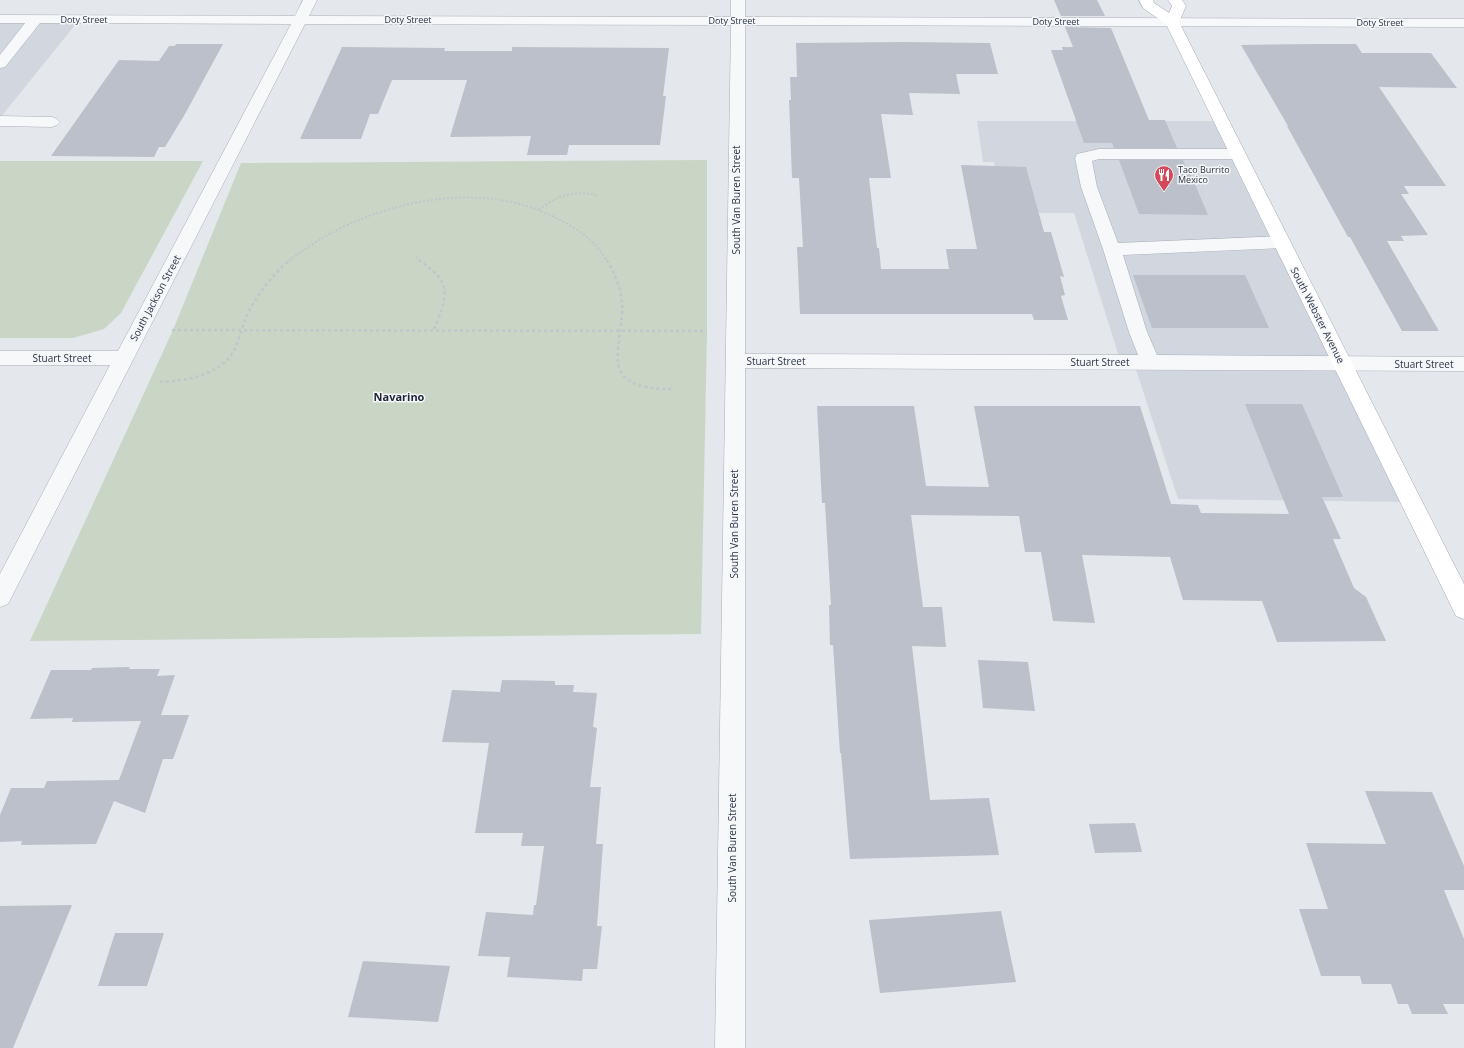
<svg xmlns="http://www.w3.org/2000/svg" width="1464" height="1048" viewBox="0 0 1464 1048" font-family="'Open Sans',sans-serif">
<rect width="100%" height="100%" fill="#e4e7ec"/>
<g fill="#d2d6de">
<path d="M 0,19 L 79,20 L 0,118 Z"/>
<path d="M 977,121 L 1220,121 L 1411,502 L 1178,499 L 1134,363 L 1121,363 L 1074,213 L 1004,213 L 994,162 L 983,162 Z"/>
</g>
<g fill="#c9d6c5">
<path d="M 707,160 L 707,331 L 701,634 L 30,641 L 173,330 L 241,163 Z"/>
<path d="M 0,161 L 203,161 L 121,313 L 104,329 L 73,338 L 0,338 Z"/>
</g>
<g fill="#bbc0ca">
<path d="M 1054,0 L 1097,0 L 1105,16 L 1061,16 Z"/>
<path d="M 1065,27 L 1111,28 L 1149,120 L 1165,120 L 1177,148 L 1114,148 L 1112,143 L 1084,143 L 1051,50 L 1063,50 L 1062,47 L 1073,47 Z"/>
<path d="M 903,42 L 990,43 L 998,74 L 956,74 L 960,94 L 909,93 L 913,115 L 881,114 L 891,178 L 869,178 L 877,248 L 879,248 L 881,269 L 949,269 L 946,249 L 977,249 L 961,165 L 1026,167 L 1044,232 L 1051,232 L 1064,277 L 1060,276 L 1065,295 L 1061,296 L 1068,320 L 1034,320 L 1032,314 L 800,314 L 797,247 L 803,247 L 799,178 L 792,178 L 789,100 L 791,100 L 790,77 L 797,77 L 796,43 Z"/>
<path d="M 176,44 L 223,44 L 185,114 L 165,147 L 159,147 L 154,157 L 51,156 L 119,60 L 159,61 L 169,46 L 175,46 Z"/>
<path d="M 1318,44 L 1356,44 L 1362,53 L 1431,53 L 1457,88 L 1379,87 L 1446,186 L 1404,186 L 1409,194 L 1401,194 L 1428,235 L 1401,236 L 1404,241 L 1387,241 L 1439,331 L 1402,331 L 1350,237 L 1348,237 L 1287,126 L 1288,126 L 1241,45 Z"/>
<path d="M 342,47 L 445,48 L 444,51 L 512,51 L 512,47 L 669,48 L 663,96 L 666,96 L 660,145 L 569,145 L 567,155 L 527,155 L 531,136 L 450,137 L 467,80 L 392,80 L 378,114 L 370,114 L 361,139 L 300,139 Z"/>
<path d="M 1119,160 L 1183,160 L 1187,170 L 1189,170 L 1208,215 L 1139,214 Z"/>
<path d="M 1133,275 L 1245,275 L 1269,328 L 1152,328 Z"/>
<path d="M 1245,404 L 1302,404 L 1343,497 L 1322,497 L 1341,539 L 1333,539 L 1354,588 L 1366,597 L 1386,641 L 1277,642 L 1262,601 L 1183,600 L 1170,557 L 1082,555 L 1095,623 L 1053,621 L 1041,552 L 1025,552 L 1019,516 L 911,515 L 923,607 L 942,607 L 946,647 L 912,646 L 930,800 L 989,798 L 999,855 L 850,859 L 841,753 L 840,753 L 833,645 L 830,645 L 829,605 L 831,605 L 825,503 L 822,503 L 817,406 L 914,406 L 926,486 L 989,487 L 974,406 L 1140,406 L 1171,504 L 1198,505 L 1201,513 L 1289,514 Z"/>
<path d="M 978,660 L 1028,662 L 1035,711 L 983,708 Z"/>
<path d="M 130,667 L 129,669 L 160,669 L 157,676 L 175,675 L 161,715 L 189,715 L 173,759 L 163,759 L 145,813 L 114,801 L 96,844 L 21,845 L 22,841 L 0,842 L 0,815 L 11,788 L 44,788 L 47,781 L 119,780 L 141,721 L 72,722 L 73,718 L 30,719 L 51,670 L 91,670 L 92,668 Z"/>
<path d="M 502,680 L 555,681 L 555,685 L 574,685 L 573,692 L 597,693 L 593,727 L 597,728 L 590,787 L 601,787 L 596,844 L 603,844 L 597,926 L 602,926 L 597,969 L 583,969 L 582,981 L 507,977 L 510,957 L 478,956 L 486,912 L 533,915 L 534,905 L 536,905 L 544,846 L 521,846 L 523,833 L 475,833 L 489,743 L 442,742 L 452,690 L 500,692 Z"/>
<path d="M 1365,791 L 1432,792 L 1464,866 L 1464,890 L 1444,890 L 1464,939 L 1464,1004 L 1443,1004 L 1448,1014 L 1412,1014 L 1408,1004 L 1398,1004 L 1391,984 L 1362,984 L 1360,976 L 1321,976 L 1299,909 L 1328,909 L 1306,843 L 1386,844 Z"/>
<path d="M 1135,823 L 1142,852 L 1095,853 L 1089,824 Z"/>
<path d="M 72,905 L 13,1048 L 0,1048 L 0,906 Z"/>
<path d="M 1001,911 L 1016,982 L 880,993 L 869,920 Z"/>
<path d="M 115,933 L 164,933 L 147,986 L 98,986 Z"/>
<path d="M 363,961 L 450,966 L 438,1022 L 348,1017 Z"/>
</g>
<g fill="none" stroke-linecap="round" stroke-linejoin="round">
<g stroke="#a9aeb7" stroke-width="1">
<g id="minor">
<path d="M 303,0 L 317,0 L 309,16 L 731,17 L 731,0 L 745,0 L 745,17 L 1464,19 L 1464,27 L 745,25 L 745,354 L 1138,355 L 1129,332 L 1103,249 L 1081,187 L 1075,158 L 1077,154 L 1099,149 L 1237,149 L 1243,150 L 1245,154 L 1243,158 L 1237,159 L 1099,159 L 1092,161 L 1097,187 L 1118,243 L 1281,236 L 1287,238 L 1290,242 L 1287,246 L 1281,248 L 1123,255 L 1147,332 L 1157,355 L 1464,357 L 1464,371 L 745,368 L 745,1048 L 715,1048 L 731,25 L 305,24 L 8,604 L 0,607 L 0,574 L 110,365 L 0,365 L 0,351 L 118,351 L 291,24 L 40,23 L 5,67 L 0,68 L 0,55 L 25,23 L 0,23 L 0,15 L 295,16 Z"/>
<path d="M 0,116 L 52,117 L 57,119 L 60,122 L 57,125 L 52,127 L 0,126 Z"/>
</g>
</g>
<g stroke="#a3abb8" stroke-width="1">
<path id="major" d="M 1139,0 L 1153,0 L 1154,3 L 1169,13 L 1172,6 L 1168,0 L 1182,0 L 1186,6 L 1179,22 L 1464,584 L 1464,619 L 1456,616 L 1166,24 L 1143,8 Z"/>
</g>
<g stroke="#c2c5cb" stroke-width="2" stroke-dasharray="2 2" stroke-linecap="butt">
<path d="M 539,210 C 557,195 574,190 597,195"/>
<path d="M 416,257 L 420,261"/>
<path d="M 289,261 C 361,203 479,174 562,221 C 580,230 597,243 607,261"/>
</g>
<g stroke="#c2c5cb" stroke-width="2.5" stroke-dasharray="3 3" stroke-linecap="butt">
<path d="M 419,260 C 425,265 433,270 438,276 C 452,292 440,315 433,331"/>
<path d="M 607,260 C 614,273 621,287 622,303 C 623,312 621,321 620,330 C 619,342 616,355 619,367 C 625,389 657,389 675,389"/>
<path d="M 172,330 L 707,331"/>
<path d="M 160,382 C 183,381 211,377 228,359 C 237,349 240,333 245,320 C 255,297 271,276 290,260"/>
</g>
<use href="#minor" fill="#f7f8fa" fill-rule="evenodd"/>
<use href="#major" fill="#fff" fill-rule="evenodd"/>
</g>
<defs>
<g id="restaurant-pin" transform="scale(1)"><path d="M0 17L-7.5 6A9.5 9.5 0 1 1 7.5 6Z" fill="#d1495b" stroke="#f4f6f9"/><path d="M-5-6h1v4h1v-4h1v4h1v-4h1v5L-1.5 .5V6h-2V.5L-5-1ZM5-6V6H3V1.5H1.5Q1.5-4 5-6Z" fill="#fff"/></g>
</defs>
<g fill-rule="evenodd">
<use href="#restaurant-pin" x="1164" y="175"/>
</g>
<g text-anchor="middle" stroke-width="3" stroke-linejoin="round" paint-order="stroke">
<g font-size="9" fill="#2b3445" stroke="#f4f6f9">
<text x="84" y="23">Doty Street</text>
<text x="408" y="23">Doty Street</text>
<text x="732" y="24">Doty Street</text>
<text x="1056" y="25">Doty Street</text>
<text x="1380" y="26">Doty Street</text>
</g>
<g font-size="9" fill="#2b3445" stroke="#f4f6f9" text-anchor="start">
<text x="1178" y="173">Taco Burrito<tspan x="1178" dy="10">Mexico</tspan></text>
</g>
<g font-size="10" fill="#2b3445" stroke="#f4f6f9">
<text transform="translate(736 200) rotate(-90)" y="4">South Van Buren Street</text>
<text transform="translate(155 298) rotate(-62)" y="4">South Jackson Street</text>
<text transform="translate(1318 315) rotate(63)" y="4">South Webster Avenue</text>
<text x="62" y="362">Stuart Street</text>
<text x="776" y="365">Stuart Street</text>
<text x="1100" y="366">Stuart Street</text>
<text x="1424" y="368">Stuart Street</text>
<text transform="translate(734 524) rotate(-90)" y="4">South Van Buren Street</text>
<text transform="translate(732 848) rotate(-90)" y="4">South Van Buren Street</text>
</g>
<g font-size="11" font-weight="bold" fill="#1d2536" stroke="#f4f6f9">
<text x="399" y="401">Navarino</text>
</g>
</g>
</svg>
